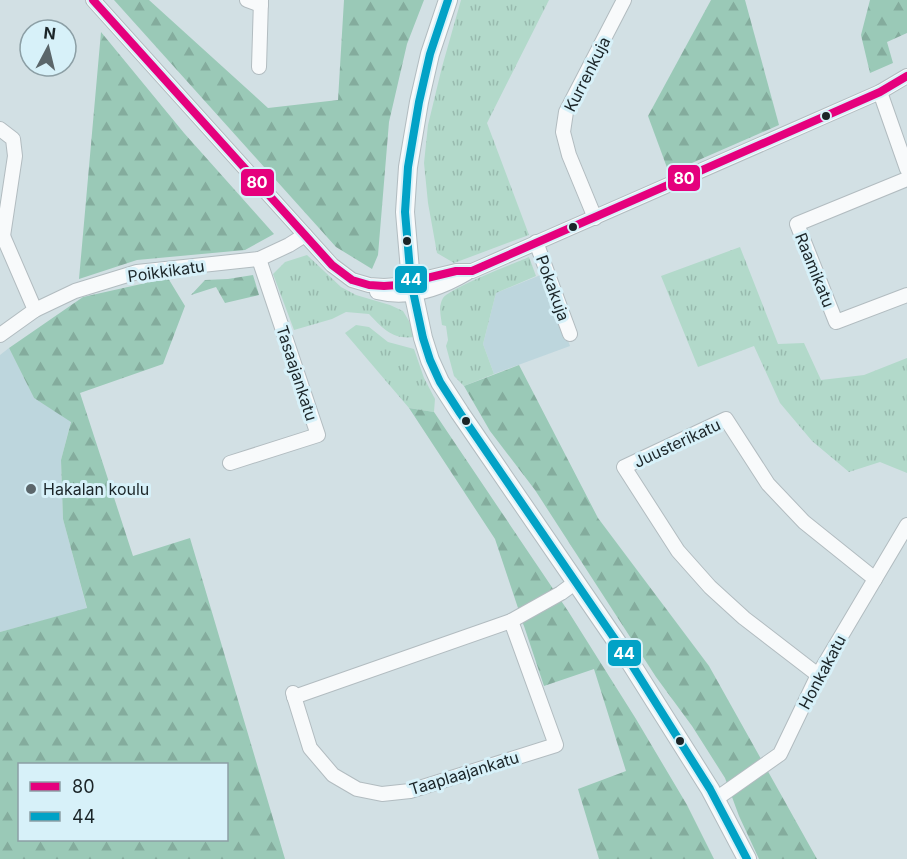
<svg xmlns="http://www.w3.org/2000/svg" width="907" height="859" viewBox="0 0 907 859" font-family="Inter,sans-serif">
<defs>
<pattern id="grass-tufts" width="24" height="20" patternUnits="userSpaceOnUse" patternTransform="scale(1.5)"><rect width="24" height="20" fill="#b2d9ca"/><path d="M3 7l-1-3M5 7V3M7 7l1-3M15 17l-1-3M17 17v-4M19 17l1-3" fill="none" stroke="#98baae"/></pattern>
<pattern id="forest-firs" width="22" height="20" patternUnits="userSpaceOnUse" patternTransform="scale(1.5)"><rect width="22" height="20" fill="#9ac9b7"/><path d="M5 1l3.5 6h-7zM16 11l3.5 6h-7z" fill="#84ac9d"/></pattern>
</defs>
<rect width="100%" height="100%" fill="#d2e0e4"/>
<g fill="#bdd6dd">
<path d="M 543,274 L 570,346 L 494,374 L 483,344 L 496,293 Z"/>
<path d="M 9,348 L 34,398 L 71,421 L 61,460 L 63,519 L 87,609 L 0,632 L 0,355 Z"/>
</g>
<g fill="url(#grass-tufts)">
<path d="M 461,0 L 549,0 L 487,123 L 529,235 L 454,263 L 437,253 L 428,203 L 424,163 L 428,125 L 442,67 Z"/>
<path d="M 740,247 L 778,344 L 804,343 L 821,380 L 864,375 L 907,358 L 907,473 L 880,462 L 849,472 L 812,441 L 780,403 L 754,346 L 698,367 L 661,276 Z"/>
<path d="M 307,255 L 341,287 L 356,295 L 390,305 L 403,311 L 409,321 L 415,337 C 393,340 383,329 369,314 L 346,312 L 332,319 L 294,330 L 273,274 L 285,262 Z"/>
<path d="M 529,257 L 536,276 L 496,293 L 483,344 L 494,374 L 464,386 L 454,376 L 446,346 L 448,340 L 446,326 L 442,325 C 441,317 438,306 443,298 C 452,287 513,264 529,257 Z"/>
<path d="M 356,325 L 369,327 L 388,342 L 414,349 L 424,378 L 435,399 L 434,412 L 409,408 L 345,333 Z"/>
</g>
<g fill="url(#forest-firs)" fill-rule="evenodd">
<path d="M 114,0 L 149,0 L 268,108 L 338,100 L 344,0 L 424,0 L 407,44 L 389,122 L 378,255 L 372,269 L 336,247 Z"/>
<path d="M 711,0 L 745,0 L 779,125 L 669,173 L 648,116 Z"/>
<path d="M 870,0 L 907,0 L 907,33 L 887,42 L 893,63 L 870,73 L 861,35 Z"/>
<path d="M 101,32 L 184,133 L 274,234 L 245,250 L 137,260 L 79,279 Z"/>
<path d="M 253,275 L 259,295 L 225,303 L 216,287 L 191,295 L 205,280 L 228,279 Z"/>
<path d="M 168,278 L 185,306 L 163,364 L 80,393 L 133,556 L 190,538 L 285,859 L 0,859 L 0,632 L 87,608 L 63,519 L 61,460 L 71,422 L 34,398 L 9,348 L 83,297 ZM 20,764 L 226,764 L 226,840 L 20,840 Z"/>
<path d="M 519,365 L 598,518 L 709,666 L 817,859 L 759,859 L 739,816 L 725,778 L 692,726 L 656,677 L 535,490 L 490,431 L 464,386 Z"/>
<path d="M 409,408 L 434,412 L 568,611 L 636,719 L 687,805 L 714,859 L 599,859 L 578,789 L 626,771 L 594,669 L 544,686 L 495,539 Z"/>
</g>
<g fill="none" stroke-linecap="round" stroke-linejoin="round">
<g stroke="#b2bcc0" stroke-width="16">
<g id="street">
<path d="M 93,0 L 332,265 L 352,280 L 369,285 L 384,286 L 398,285 L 456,271 L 472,271 L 880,92 L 907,76"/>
<path d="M 247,0 L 261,5"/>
<path d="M 259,67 L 261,0"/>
<path d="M 880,92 L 907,169"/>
<path d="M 0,129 L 13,139 L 15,156 L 3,236"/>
<path d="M 907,179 L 797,224 L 836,322 L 907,295"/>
<path d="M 595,218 L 569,155 L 563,132 L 566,112 L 624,0"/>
<path d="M 3,236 L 35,310"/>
<path d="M 536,242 L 570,334"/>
<path d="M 377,292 C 409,300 440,289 467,273"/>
<path d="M 0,335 L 35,310 L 75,291 L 137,272 L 259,259 L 289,245 L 305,235"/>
<path d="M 230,463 L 318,435 L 259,259"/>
<path d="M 818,675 L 744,618 L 710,587 L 678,551 L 624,467 L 726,419 L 768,484 L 804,522 L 875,579"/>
<path d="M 293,693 L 310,748 L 333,775 L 357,789 L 382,794 L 410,791 L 556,745 L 511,621"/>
<path d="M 294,697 L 511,621 L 561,593 L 576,582"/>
<path d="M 716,799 L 780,754 L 818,675 L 907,525"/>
</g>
</g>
<g stroke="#b2bcc0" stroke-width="20">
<path id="secondary" d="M 448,0 L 430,54 L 419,102 L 408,167 L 405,212 L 411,282 L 423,338 L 430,360 L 440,382 L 460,413 L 625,654 L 710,789 L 747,859"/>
</g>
<use href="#street" stroke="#f8fafb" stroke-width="14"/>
<use href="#secondary" stroke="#f8fafb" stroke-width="18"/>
<g stroke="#d7f1f9" stroke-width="12">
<path id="bus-1" d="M 93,0 L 332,265 L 352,280 L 369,285 L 384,286 L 398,285 L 456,271 L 472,271 L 880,92 L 907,76"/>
</g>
<g stroke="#d7f1f9" stroke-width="12">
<path id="bus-2" d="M 448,0 L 430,54 L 419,102 L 408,167 L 405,212 L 411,282 L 423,338 L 430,360 L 440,382 L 460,413 L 625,654 L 710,789 L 747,859"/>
</g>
<use href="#bus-1" stroke="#e5007d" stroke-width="8"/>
<use href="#bus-2" stroke="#01a2c6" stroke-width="8"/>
</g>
<g fill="#1b2528" stroke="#d7f1f9" stroke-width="2">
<circle cx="826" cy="116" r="5"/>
<circle cx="573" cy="227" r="5"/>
<circle cx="407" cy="241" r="5"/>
<circle cx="466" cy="421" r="5"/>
<circle cx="680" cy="741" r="5"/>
</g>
<circle fill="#5b666a" stroke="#d7f1f9" stroke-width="2" cx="31" cy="489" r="6"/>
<g text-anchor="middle" stroke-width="6" stroke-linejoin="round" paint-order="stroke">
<g font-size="16" fill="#1b2528" stroke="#d7f1f9">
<text transform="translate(587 74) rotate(-63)" y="6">Kurrenkuja</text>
<text transform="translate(815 270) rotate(68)" y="6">Raamikatu</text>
<text transform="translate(166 271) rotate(-8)" y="6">Poikkikatu</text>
<text transform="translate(553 288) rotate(70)" y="6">Pokakuja</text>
<text transform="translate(297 373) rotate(72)" y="6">Tasaajankatu</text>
<text transform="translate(677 443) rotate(-25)" y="6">Juusterikatu</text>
<text transform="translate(822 672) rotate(-62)" y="6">Honkakatu</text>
<text transform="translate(464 773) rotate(-17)" y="6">Taaplaajankatu</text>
</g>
<g font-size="16" fill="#1b2528" stroke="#d7f1f9" text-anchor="start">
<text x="43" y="495">Hakalan koulu</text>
</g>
</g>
<g stroke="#d7f1f9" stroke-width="2">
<rect x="667" y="164" width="34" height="28" rx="6" fill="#e5007d"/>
<rect x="240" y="168" width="35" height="29" rx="6" fill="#e5007d"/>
<rect x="394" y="265" width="34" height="29" rx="6" fill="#01a2c6"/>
<rect x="607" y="639" width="35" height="28" rx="6" fill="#01a2c6"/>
</g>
<g font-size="16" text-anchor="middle" font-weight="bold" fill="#fff">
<text x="684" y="184">80</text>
<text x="257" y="188">80</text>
<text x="411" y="285">44</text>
<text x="624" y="659">44</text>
</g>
<rect x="18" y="763" width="210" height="78" fill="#d7f1f9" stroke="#8c9fa5" stroke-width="1.5"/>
<rect x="30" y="782" width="30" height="9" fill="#e5007d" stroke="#8c9fa5" stroke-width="1.5"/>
<text x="72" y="793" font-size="18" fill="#1b2528">80</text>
<rect x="30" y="812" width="30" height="9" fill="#01a2c6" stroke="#8c9fa5" stroke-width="1.5"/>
<text x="72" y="823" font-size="18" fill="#1b2528">44</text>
<g transform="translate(48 48) rotate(7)"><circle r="28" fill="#d7f1f9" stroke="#8c9fa5" stroke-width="1.5"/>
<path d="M0-4.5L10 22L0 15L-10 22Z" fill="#5b666a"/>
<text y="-9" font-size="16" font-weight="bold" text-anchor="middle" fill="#1b2528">N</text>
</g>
</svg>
